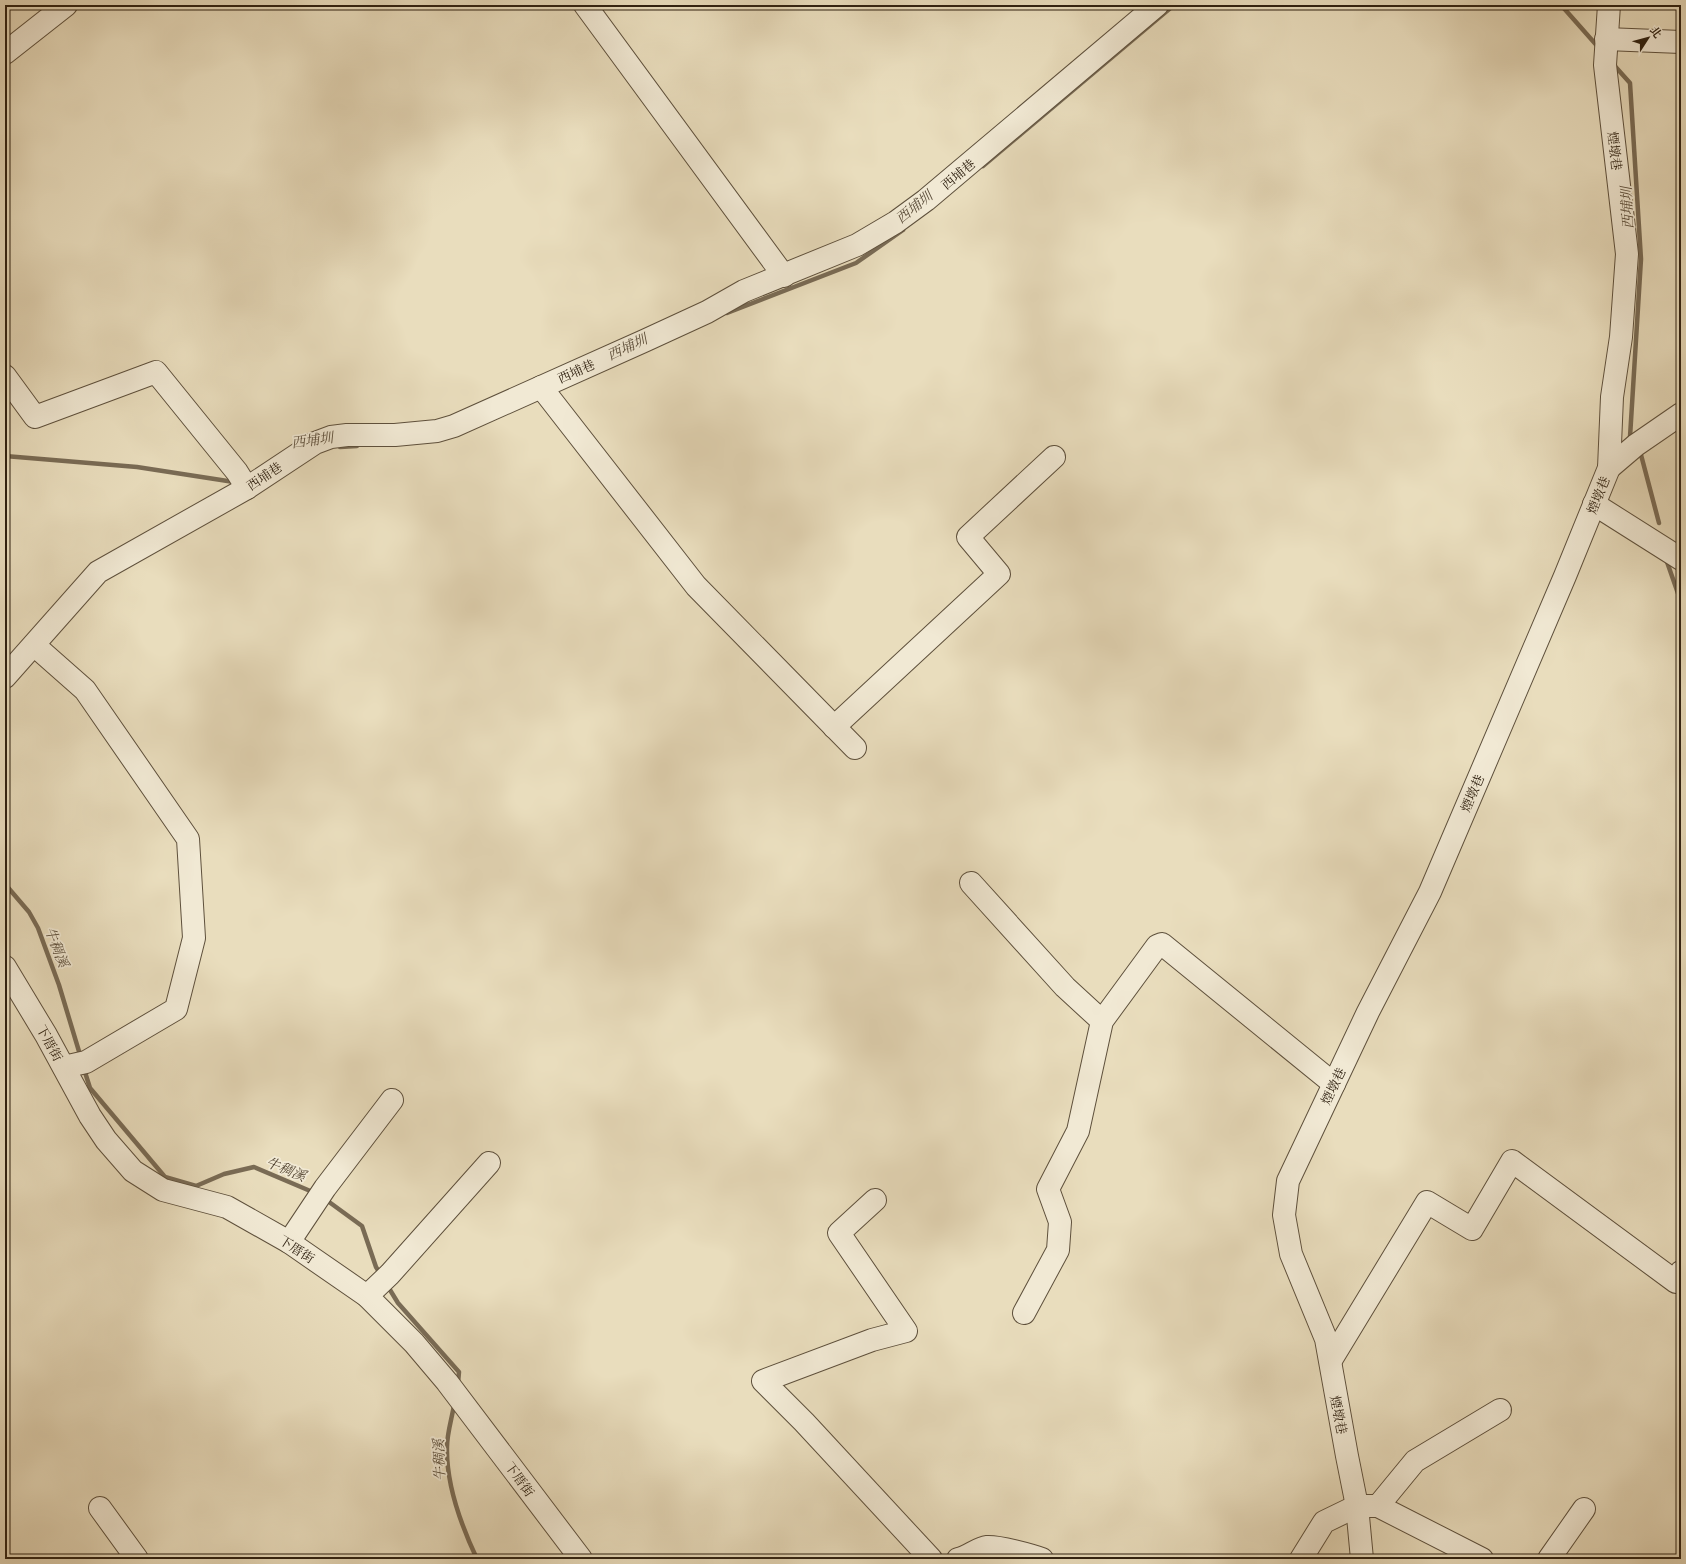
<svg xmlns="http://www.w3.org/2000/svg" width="1686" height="1564" viewBox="0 0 1686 1564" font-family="Cardo,'Noto Serif TC',serif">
<rect width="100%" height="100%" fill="#e9ddbd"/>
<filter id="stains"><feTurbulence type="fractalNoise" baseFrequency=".005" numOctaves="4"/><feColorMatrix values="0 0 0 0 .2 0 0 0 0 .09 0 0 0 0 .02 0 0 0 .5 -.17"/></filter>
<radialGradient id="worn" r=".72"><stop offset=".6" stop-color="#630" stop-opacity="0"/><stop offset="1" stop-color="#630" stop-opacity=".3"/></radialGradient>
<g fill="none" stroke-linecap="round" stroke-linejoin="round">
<g stroke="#796b55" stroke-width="4.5">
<path d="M 1561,5 L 1599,48"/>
<path d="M 1613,64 L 1630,83 L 1641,259 L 1630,437"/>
<path d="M 983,166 L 1174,5"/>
<path d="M 727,313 L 856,263 L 903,230"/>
<path d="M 340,447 L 357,446"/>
<path d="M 1640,451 L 1659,523"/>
<path d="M 5,456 L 137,467 L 234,482"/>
<path d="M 1666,559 L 1681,602"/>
<path d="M 5,884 L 29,912 L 38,928 L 59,985 L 81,1058"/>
<path d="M 84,1069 L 90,1088 L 165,1177 L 196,1186 L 224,1174 L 254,1167 L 315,1193"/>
<path d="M 325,1199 L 362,1226 L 376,1267 L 381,1275"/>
<path d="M 387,1285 L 398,1303 L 459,1372 L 458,1383"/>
<path d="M 454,1405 C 452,1418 447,1433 447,1447 C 446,1485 461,1525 477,1559"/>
</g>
<g stroke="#5e503c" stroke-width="24">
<g id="minor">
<path d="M 585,5 L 784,276"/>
<path d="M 1606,39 L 1681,42"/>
<path d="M 5,53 L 66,5"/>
<path d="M 5,376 L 35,417 L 156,372 L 237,472 L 247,488"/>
<path d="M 541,387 L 696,586 L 855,748"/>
<path d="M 1609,468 L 1636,445 L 1681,414"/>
<path d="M 1594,504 L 1681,559"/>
<path d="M 34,645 L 85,690 L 188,839 L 194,938 L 176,1009 L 86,1062 L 64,1067"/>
<path d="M 5,677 L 98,572 L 247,488 L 315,443 L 331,437 L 347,435 L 395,435 L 437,431 L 454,426 L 644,341 L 707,312 L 744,291 L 857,245 L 896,222 L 926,200 L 1157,5"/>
<path d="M 834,727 L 999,574 L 968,537 L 1054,457"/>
<path d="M 971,883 L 1065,987 L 1102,1021"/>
<path d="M 5,967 L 46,1035 L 90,1116 L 106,1140 L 133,1171 L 163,1190 L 227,1207 L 289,1242 L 367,1296 L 414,1343 L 447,1382 L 581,1559"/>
<path d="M 875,1200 L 839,1233 L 906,1331 L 872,1340 L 763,1381 L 804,1422 L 931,1559"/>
<path d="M 289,1242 L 325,1188 L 392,1100"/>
<path d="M 367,1296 L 390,1274 L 489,1163"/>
<path d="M 1024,1313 L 1058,1250 L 1060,1222 L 1048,1189 L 1078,1131 L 1102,1021 L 1157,946 L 1162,944 L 1334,1084"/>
<path d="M 1331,1360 L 1427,1202 L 1472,1229 L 1512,1161 L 1676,1282 L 1681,1272"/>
<path d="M 1378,1506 L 1415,1461 L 1500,1410"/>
<path d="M 100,1508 L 137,1559"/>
<path d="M 958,1559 C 968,1557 978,1548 987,1547 C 998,1546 1031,1555 1042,1559"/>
<path d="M 1301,1559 L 1324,1522 L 1357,1506 L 1378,1506 L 1482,1559"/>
<path d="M 1362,1559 L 1357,1506 L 1347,1456 L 1326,1339 L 1291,1254 L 1284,1215 L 1288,1181 L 1368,1012 L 1430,892 L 1565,576 L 1609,468 L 1612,397 L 1621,337 L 1627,254 L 1605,65 L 1609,5"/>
<path d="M 1549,1559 L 1584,1509"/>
</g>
</g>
<use href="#minor" stroke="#f1e9d4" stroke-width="22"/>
</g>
<g text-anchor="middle" stroke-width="3.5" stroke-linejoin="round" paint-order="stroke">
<g font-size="13" fill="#2f2111" stroke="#f1e9d4">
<text transform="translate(1615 151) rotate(83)" y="5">煙墩巷</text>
<text transform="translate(958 174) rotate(-40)" y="5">西埔巷</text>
<text transform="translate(576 371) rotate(-24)" y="5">西埔巷</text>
<text transform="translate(264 476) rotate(-34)" y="5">西埔巷</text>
<text transform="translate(1598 495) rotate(-68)" y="5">煙墩巷</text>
<text transform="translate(1472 793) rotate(-67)" y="5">煙墩巷</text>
<text transform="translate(50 1043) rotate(61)" y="5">下厝街</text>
<text transform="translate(1333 1086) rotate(-64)" y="5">煙墩巷</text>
<text transform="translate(297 1249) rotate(33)" y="5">下厝街</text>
<text transform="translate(1339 1415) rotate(79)" y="5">煙墩巷</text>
<text transform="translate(520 1479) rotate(54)" y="5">下厝街</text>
</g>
<g font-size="14" font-style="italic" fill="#5a4c39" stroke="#f1e9d4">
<text transform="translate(914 207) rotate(-39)" y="5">西埔圳</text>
<text transform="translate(1627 208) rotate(-93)" y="5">西埔圳</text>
<text transform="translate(627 347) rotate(-25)" y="5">西埔圳</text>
<text transform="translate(312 440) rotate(-8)" y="5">西埔圳</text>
<text transform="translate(57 947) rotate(69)" y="5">牛稠溪</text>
<text transform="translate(286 1169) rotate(22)" y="5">牛稠溪</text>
<text transform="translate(439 1460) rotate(-92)" y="5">牛稠溪</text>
</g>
</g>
<rect width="1686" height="1564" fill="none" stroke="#e9ddbd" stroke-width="20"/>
<rect x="6" y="6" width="1674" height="1552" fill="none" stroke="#2f2111" stroke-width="2"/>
<rect x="10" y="10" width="1666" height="1544" fill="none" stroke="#2f2111"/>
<g transform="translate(1648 38) rotate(54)" stroke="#f1e9d4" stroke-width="3" paint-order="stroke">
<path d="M0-3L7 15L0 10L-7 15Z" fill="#2f2111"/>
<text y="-6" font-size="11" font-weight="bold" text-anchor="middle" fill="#2f2111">北</text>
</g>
<rect width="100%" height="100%" filter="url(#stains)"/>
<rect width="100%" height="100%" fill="url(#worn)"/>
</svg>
